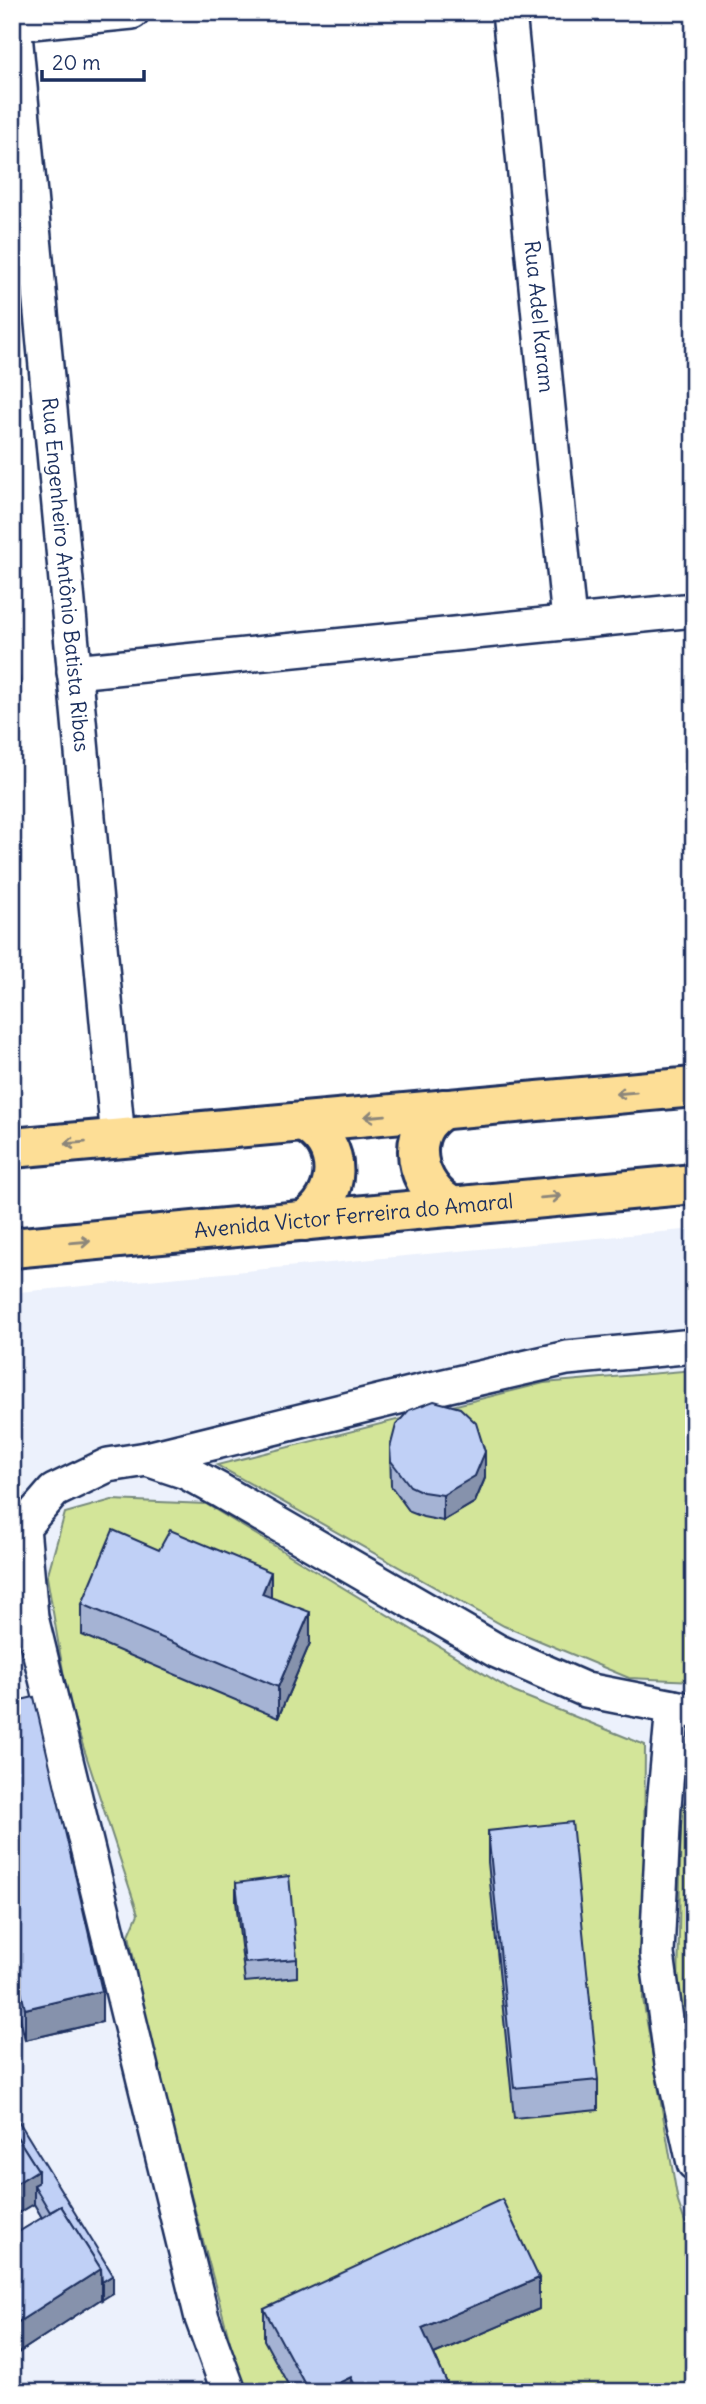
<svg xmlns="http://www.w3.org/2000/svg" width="706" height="2404" viewBox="0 0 706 2404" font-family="Delius,sans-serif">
<rect width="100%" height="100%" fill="#fff"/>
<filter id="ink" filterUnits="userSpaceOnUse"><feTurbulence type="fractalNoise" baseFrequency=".0143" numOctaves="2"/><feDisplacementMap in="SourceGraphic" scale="14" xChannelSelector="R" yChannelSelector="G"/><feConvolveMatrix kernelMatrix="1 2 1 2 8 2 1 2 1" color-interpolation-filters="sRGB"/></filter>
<g filter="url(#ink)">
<path fill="#ecf1fc" d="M 694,1229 L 694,2392 L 12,2392 L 12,1314 L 19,1292 Z"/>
<g fill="#d3e599" stroke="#778a7c" stroke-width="2">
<path d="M 694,1370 L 694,1681 L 629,1678 L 504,1626 L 217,1465 L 544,1383 Z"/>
<path d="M 112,1500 L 206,1504 L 514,1692 L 645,1745 L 643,1999 L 678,2202 L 694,2248 L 694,2392 L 246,2392 L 241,2383 L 150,2042 L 129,1935 L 138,1914 L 68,1700 L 47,1577 L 65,1513 Z"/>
<path d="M 694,1783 L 694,2079 L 678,1996 L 681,1810 Z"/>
</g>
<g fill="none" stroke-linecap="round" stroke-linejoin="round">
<g stroke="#1b2f5e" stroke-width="38">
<g id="minor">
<path id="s1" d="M 13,12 L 118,1139"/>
<path id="s2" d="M 509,12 L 569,621"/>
<path d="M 12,24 L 132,12"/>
<path d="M 74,672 L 694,610"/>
<path d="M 147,1459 L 427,1390 L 567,1358 L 694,1346"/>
<path d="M 673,1707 L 664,1805 L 657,1954 L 672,2064 L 694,2163"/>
<path d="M 229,2392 L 202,2318 L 31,1617 L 23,1527 L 54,1491 L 108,1465 L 147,1459 L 186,1472 L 219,1490 L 497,1651 L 586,1690 L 694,1711"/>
</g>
</g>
<g stroke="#1b2f5e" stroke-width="44">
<g id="highway">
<path d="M 444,1109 C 402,1131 415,1188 453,1207"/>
<path d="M 303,1122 C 345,1145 342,1197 304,1221"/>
<path d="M 12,1148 L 694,1087"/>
<path id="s3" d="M 12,1248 L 694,1184"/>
</g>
</g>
<use href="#minor" stroke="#fff" stroke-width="33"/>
<use href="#highway" stroke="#fdde96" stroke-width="38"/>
</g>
<g fill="#a5b3d4" stroke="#1b2f5e" stroke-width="2">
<path d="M 12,608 L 20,685 L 20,716 L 12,717 Z"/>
<path d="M 390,1448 L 485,1478 L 475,1502 L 443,1521 L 423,1517 L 410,1512 L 391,1486 Z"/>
<path d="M 159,1550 L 271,1597 L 310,1643 L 278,1718 L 82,1635 L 82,1604 Z"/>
<path d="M 12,1702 L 102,2022 L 25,2040 L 12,1983 Z"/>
<path d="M 488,1831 L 598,2080 L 598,2110 L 514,2118 L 488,1862 Z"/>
<path d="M 236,1883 L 297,1959 L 297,1977 L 245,1982 L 236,1901 Z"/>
<path d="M 12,2113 L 113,2293 L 101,2299 L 12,2357 L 12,2236 L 42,2218 L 34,2204 L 12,2217 Z"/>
<path d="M 264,2309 L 539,2309 L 434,2354 L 451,2392 L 292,2392 L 264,2340 Z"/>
</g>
<g fill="#8692ac" stroke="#1b2f5e" stroke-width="2">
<path d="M 485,1452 L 485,1478 L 475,1502 L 443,1521 L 443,1495 Z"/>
<path d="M 271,1572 L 271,1603 L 262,1594 Z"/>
<path d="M 310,1612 L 310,1643 L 278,1718 L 278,1687 Z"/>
<path d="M 102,1991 L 102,2022 L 25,2040 L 25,2009 Z"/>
<path d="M 38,2170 L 38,2193 L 34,2185 L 34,2204 L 12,2217 L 12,2186 Z"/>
<path d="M 101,2269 L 101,2299 L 12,2357 L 12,2326 Z"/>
<path d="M 113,2275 L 113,2293 L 102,2300 L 102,2282 Z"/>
<path d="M 539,2278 L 539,2309 L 422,2359 L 422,2328 Z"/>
<path d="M 351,2377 L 351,2392 L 320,2392 Z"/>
</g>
<g fill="#c0d0f6" stroke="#1b2f5e" stroke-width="2">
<path d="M 12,608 L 20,685 L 12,686 Z"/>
<path d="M 434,1401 L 460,1408 L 476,1423 L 485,1452 L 475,1476 L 443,1495 L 423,1492 L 410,1486 L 391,1461 L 390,1448 L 396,1425 L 409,1410 Z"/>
<path d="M 113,1530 L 159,1550 L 170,1530 L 271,1572 L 262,1594 L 310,1612 L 278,1687 L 82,1604 Z"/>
<path d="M 34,1697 L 102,1991 L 25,2009 L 12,1952 L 12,1702 Z"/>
<path d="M 572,1822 L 598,2080 L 514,2088 L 488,1831 Z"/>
<path d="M 289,1876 L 297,1959 L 245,1963 L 236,1883 Z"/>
<path d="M 13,2112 L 113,2275 L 102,2282 L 101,2269 L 61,2206 L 50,2212 L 34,2185 L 38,2183 L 38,2170 L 12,2129 L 12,2113 Z"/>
<path d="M 12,2129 L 38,2170 L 12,2186 Z"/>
<path d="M 502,2199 L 539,2278 L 422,2328 L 451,2392 L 358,2392 L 351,2377 L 320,2392 L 309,2392 L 264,2309 Z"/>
<path d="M 61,2206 L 101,2269 L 12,2326 L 12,2236 Z"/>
</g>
<defs><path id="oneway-shaft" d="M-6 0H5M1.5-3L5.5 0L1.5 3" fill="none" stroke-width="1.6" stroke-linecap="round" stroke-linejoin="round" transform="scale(1.75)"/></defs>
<g stroke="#8c867a">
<use href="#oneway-shaft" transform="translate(626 1093) rotate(175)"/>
<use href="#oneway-shaft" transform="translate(375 1116) rotate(175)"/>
<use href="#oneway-shaft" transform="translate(75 1143) rotate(175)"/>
<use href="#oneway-shaft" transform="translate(551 1197) rotate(-5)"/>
<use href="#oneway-shaft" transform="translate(80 1242) rotate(-5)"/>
</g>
</g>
<g text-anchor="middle" stroke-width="5" stroke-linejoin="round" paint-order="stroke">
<g font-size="21" fill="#1b2f5e" stroke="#fff">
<text dy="7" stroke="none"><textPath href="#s2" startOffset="306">Rua Adel Karam</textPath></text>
<text dy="7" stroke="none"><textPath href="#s1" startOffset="565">Rua Engenheiro Antônio Batista Ribas</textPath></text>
<text dy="7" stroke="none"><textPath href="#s3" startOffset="343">Avenida Victor Ferreira do Amaral</textPath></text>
</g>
</g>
<rect width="706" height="2404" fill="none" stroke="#fff" stroke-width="42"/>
<rect x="21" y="21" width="664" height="2362" fill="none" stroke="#1b2f5e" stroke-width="2.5" filter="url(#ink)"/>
<path d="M42 70v10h102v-10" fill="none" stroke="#1b2f5e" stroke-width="3.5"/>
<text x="52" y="70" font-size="21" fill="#1b2f5e" stroke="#ffffff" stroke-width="5" paint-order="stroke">20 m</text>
</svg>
